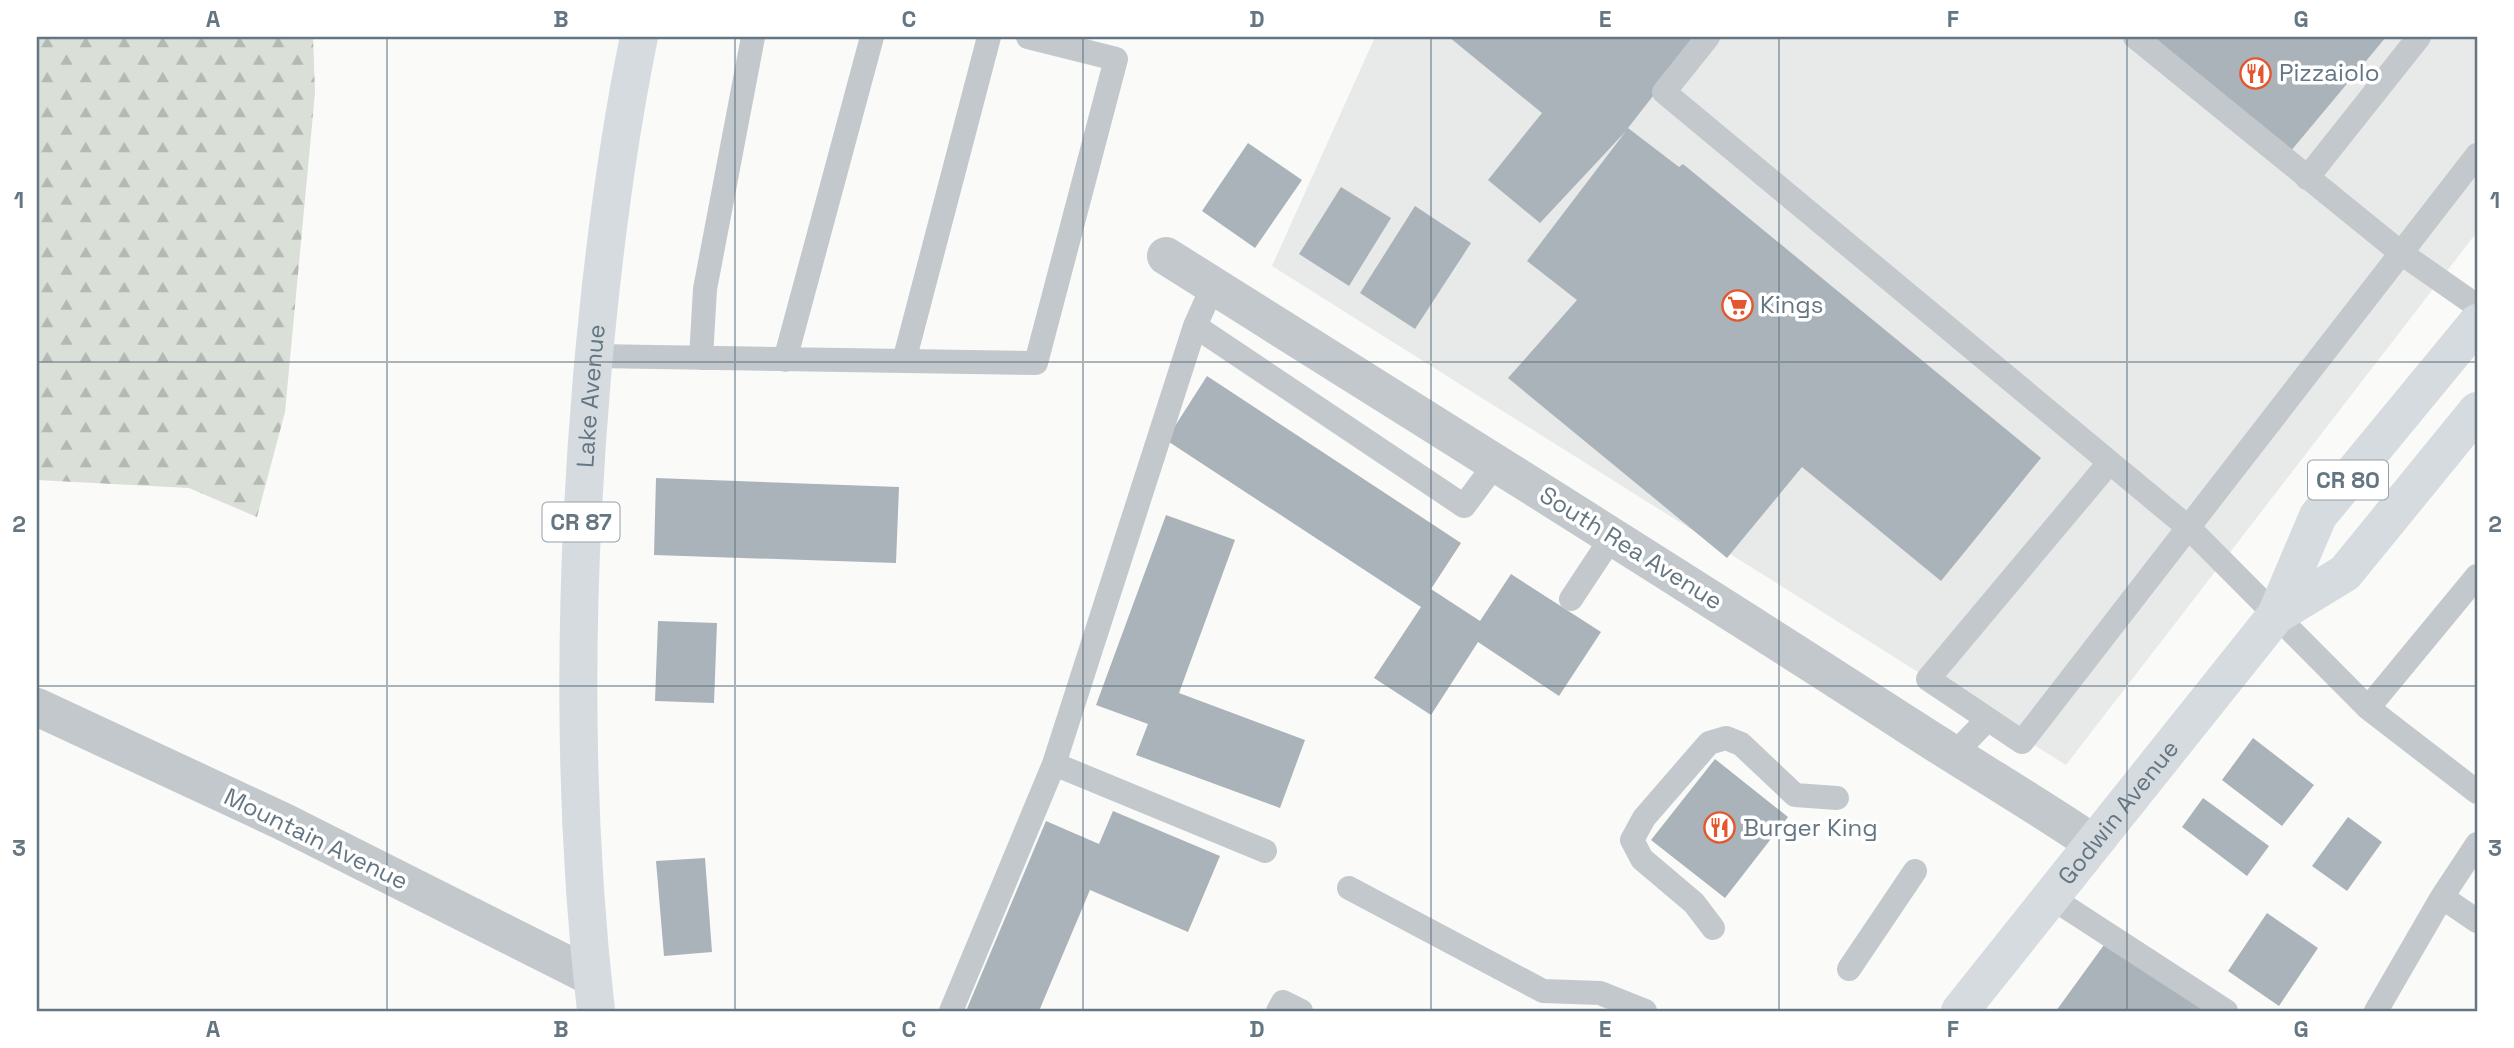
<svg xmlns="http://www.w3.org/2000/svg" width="2514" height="1048" font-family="'Space Grotesk',sans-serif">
<defs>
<pattern id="forest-firs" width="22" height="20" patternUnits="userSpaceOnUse" patternTransform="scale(1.75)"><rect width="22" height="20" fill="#dadfd7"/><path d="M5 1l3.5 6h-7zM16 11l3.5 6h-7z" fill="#b4b9b4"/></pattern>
</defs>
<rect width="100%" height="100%" fill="#fafaf8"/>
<path fill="#e8e9e9" d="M1375 37H2477V232L2066 765 1272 266Z"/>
<path fill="url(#forest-firs)" d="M37 37H313L315 93 285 412 257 517 189 488 37 480Z"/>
<path fill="#aab3b9" d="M1449 37H1699L1628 128 1679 167 1683 164 2041 458 1941 581 1802 467 1727 558 1508 378 1577 300 1527 261 1626 131 1540 223 1488 180 1542 113Z
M2154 37H2386L2290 152Z
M1248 143 1302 180 1255 248 1202 211Z
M1341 187 1391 218 1349 286 1299 254Z
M1415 206 1471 243 1415 329 1360 293Z
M1207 376 1461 543 1431 589 1480 621 1511 574 1601 632 1559 696 1478 642 1431 715 1374 678 1421 607 1166 440Z
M656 478 899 487 896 563 654 555Z
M1166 515 1235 540 1179 693 1305 740 1280 808 1136 755 1148 724 1096 705Z
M658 621 717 623 714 703 655 701Z
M2253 738 2314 785 2282 826 2222 780Z
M1715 759 1788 817 1725 898 1651 840Z
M2203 798 2269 846 2247 876 2182 827Z
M1113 811 1220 856 1188 932 1090 890 1039 1011H966L1046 821 1099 844Z
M2348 817 2382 842 2347 891 2312 866Z
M705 858 712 952 664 956 656 861Z
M2267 913 2318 948 2279 1006 2228 971Z
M2109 938 2205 1009 2203 1011H2056Z"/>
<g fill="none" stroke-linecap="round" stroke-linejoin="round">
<path stroke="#c3c8cc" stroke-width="24" d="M1708 37 1664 92 2190 529 2368 708 2477 792
M2135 37 2401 253 2477 306
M2307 178 2419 37
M1195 326 1464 506 1496 463
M594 356 1036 363 1116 59 1028 37
M701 358 705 289 753 37
M785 360 872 37
M904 361 989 37
M2109 463 1928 679 2022 742 2477 155
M1571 599 1612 537
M2368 708 2477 576
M1953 755 1988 719
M1054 764 1265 851
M2477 844 2442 897 2477 921
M1349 888 1543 991 1600 993 1645 1011
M2052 898 2226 1011
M1713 928 1694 903 1642 859 1632 840 1644 818 1709 743 1726 738 1741 744 1795 795 1837 798
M1849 969 1915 871
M951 1011 1054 764 1195 326 1213 286
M1278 1011 1283 1002 1301 1011
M2376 1011 2442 897"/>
<path stroke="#c3c8cc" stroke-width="38" d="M1166 256C1415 413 1665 568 1912 728 1972 767 2034 803 2093 843
M37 707 282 821 592 977"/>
<g stroke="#d6dbdf" stroke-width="38">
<path d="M2276 615 2345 573 2477 411"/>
<path id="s1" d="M596 1011C572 801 574 588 592 377 602 263 616 149 639 37"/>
<path id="s2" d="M1960 1011 2276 615 2318 516 2477 323"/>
</g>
</g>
<path fill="none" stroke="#657683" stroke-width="2" stroke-opacity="0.55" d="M387 37V1011M735 37V1011M1083 37V1011M1431 37V1011M1779 37V1011M2127 37V1011M37 362H2477M37 686H2477"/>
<defs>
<symbol id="restaurant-ring" viewBox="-11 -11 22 22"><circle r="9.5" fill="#fff" stroke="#e4572e" stroke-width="1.5"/><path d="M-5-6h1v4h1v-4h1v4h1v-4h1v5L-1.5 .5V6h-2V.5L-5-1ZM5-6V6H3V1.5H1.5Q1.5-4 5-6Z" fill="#e4572e"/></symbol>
<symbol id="supermarket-ring" viewBox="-11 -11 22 22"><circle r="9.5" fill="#fff" stroke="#e4572e" stroke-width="1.5"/><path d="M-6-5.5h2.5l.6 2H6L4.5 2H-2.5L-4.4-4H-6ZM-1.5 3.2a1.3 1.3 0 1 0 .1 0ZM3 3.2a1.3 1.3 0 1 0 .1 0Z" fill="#e4572e"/></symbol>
</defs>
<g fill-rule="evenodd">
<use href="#restaurant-ring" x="2238" y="56" width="35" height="35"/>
<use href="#supermarket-ring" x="1720" y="288" width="35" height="35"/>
<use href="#restaurant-ring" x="1702" y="810" width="35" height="35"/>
</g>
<g text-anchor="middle" stroke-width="7" stroke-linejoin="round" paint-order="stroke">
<g fill="#fff" stroke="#939fa8" stroke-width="2">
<rect x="2308" y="460.5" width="80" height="39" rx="5"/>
<rect x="542.5" y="502.5" width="77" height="39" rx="5"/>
</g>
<g font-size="23" font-weight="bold" fill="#657683">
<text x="2348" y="488">CR 80</text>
<text x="581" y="530">CR 87</text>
</g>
<g font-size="24" fill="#657683" stroke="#fff" text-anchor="start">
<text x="2279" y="81">Pizzaiolo</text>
<text x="1760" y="313">Kings</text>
<text x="1743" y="836">Burger King</text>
</g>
<g font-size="24" fill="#657683" stroke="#fff">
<text dy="8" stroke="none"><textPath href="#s1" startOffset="616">Lake Avenue</textPath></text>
<text transform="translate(1631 548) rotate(32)" y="8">South Rea Avenue</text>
<text dy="8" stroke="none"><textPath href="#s2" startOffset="254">Godwin Avenue</textPath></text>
<text transform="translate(316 839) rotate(26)" y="8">Mountain Avenue</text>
</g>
</g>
<rect width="2514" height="1048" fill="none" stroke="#ffffff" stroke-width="77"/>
<rect x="38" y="38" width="2438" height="972" fill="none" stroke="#657683" stroke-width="2.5"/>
<g font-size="23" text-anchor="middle" font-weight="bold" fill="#657683">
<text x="213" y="27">A</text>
<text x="561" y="27">B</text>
<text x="909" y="27">C</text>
<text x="1257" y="27">D</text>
<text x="1605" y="27">E</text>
<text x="1953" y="27">F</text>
<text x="2301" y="27">G</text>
<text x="19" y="208">1</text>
<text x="2495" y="208">1</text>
<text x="19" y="532">2</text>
<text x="2495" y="532">2</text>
<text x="19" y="856">3</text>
<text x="2495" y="856">3</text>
<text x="213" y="1037">A</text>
<text x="561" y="1037">B</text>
<text x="909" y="1037">C</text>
<text x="1257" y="1037">D</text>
<text x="1605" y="1037">E</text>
<text x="1953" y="1037">F</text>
<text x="2301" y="1037">G</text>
</g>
</svg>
